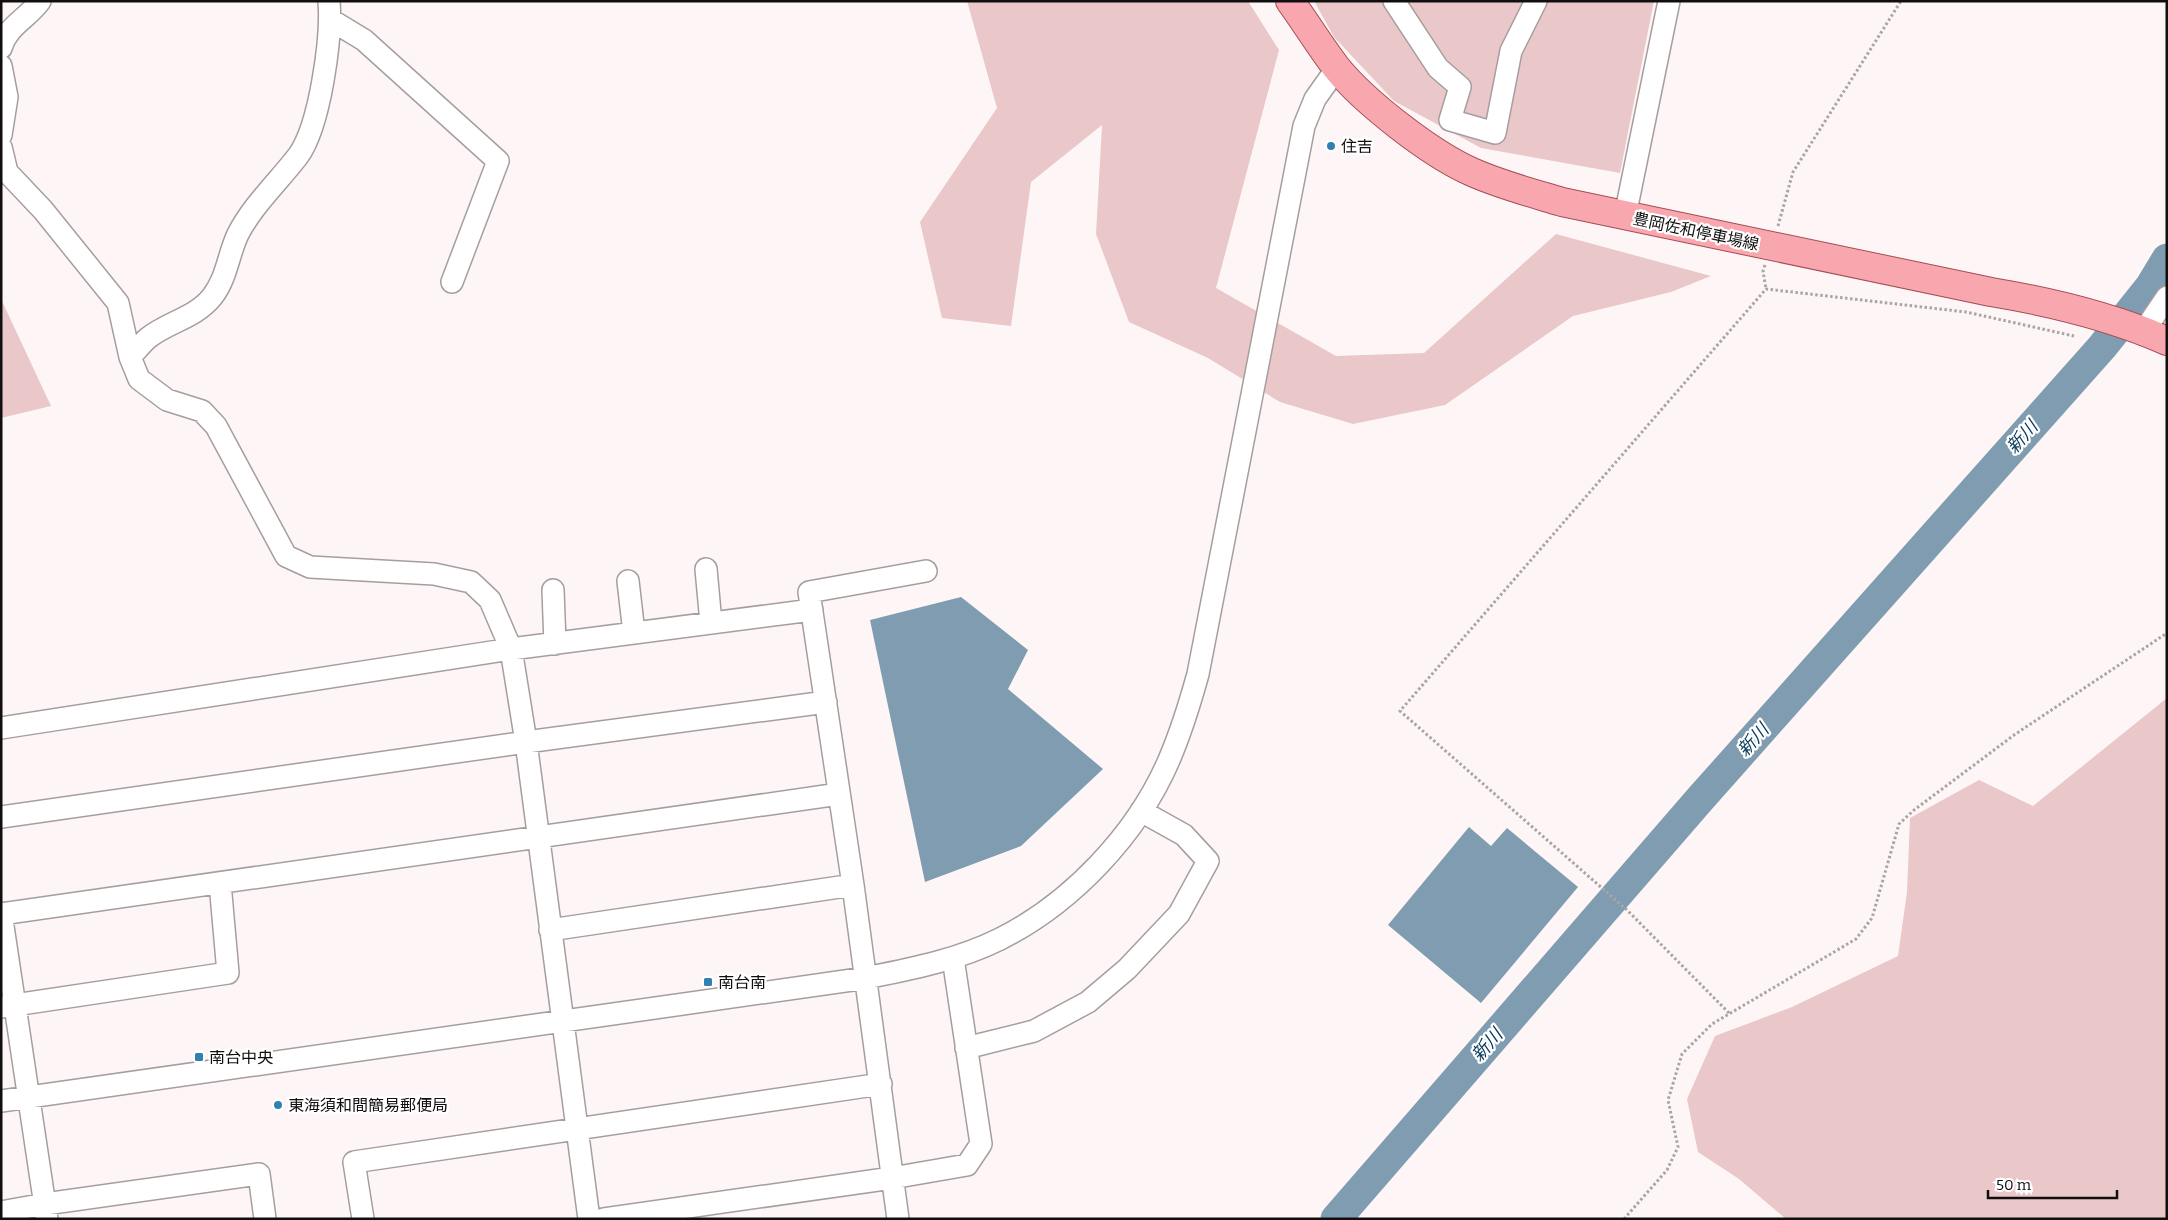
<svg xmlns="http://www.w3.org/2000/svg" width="2168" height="1220" font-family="Bitter,'Noto Sans JP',serif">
<rect width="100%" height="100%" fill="#fef6f6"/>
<path fill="#eac7c8" d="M967 1H1248L1279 50 1216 288 1336 356 1424 353 1556 234 1711 276 1671 292 1573 316 1445 405 1353 424 1280 402 1208 358 1129 322 1096 234 1102 125 1031 182 1011 326 942 318 920 222 997 108Z
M1314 1H1654L1620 173 1481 148 1394 101 1334 37Z
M1 299 51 406 1 418Z
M2167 698V1219H1786L1739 1179 1698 1152 1687 1099 1715 1036 1792 1007 1898 956 1907 892 1910 818 1979 780 2033 806Z"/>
<path fill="#809cb1" d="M961 597 1028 650 1008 689 1103 769 1021 846 925 882 870 620Z
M1469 827 1491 846 1507 828 1578 887 1481 1003 1388 925Z"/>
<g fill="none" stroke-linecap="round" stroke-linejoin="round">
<path stroke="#809cb1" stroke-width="31" d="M1336 1219 1700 799 2102 347 2150 287 2167 259"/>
<defs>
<path id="minor" d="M1394 1 1438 68 1460 87 1450 120 1495 133 1511 51 1536 1
M331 20 364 40 498 161 452 282
M1 48C7 26 27 19 40 1
M1 66 7 97 1 135
M1 147 7 172 43 210 118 303 130 357 139 379 167 400 202 411 216 426 286 556 310 567 434 574 471 582 490 600 511 649 526 742 826 702
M1625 216 1669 1
M2144 331 2167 297
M130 357C136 351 142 343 148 338 168 322 195 318 212 297 227 278 228 255 238 234 253 205 278 182 298 156 320 126 332 38 329 1
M706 569 711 623
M628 581 634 633
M553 590 555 644
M1 728 511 649 812 610
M1 817 526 742 589 1219
M1 913 47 1219
M1 914 839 794
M550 930 853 885
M1 1007 228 973 220 883
M966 1048 1034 1031 1088 1002 1127 969 1179 914 1208 861 1184 835 1141 811
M1 1101 866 978C911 969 958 960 1000 939 1072 903 1137 834 1169 760 1181 732 1190 703 1198 674L1304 126 1315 99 1337 68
M1 1212 45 1204 259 1174 265 1219
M363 1219 354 1162 881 1084
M604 1219 892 1178 967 1165 981 1144 953 958
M898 1219 853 885 809 592 926 571"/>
<path id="major" d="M1290 1C1306 23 1320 46 1336 67 1364 102 1431 154 1472 172 1501 185 1532 193 1562 202L1991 292C2051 302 2111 316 2167 341"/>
</defs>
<use href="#minor" stroke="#a69e9e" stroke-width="24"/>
<use href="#major" stroke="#a54c54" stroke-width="30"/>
<path stroke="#aaa4a4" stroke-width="3" stroke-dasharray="2.5 2.5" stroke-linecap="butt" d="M1778 226 1793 172 1901 1
M1765 265 1763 271 1766 289
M1729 1013 1627 910 1400 711 1766 289 1966 312 2074 336
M1624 1219 1667 1170 1678 1147 1668 1100 1682 1054 1712 1024 1856 939 1872 918 1899 824 1914 810 2014 735 2167 633"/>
<use href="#minor" stroke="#fff" stroke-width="21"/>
<use href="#major" stroke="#f9a7af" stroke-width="28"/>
</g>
<g fill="#327fb1" stroke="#fff" stroke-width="2">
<circle cx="1331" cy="146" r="5"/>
<rect x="703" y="977" width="10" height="10" rx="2.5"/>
<rect x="194" y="1052" width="10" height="10" rx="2.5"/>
<circle cx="278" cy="1105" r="5"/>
</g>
<g text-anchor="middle" stroke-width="4.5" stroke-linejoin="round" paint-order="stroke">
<g font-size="16" fill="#100e0e" stroke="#fff" text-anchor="start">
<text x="1341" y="152">住吉</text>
<text x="718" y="988">南台南</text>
<text x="209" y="1063">南台中央</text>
<text x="288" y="1111">東海須和間簡易郵便局</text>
</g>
<g font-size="16" fill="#100e0e" stroke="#fff">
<text transform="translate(1696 231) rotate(12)" y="6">豊岡佐和停車場線</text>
</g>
<g font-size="18" font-style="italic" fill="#053a59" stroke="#fff">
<text transform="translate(2022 437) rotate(-48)" y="6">新川</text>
<text transform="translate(1753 740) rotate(-48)" y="6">新川</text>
<text transform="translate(1487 1045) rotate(-49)" y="6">新川</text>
</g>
</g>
<rect width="2168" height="1220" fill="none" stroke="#100e0e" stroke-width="5"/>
<path d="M1988 1190v8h129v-8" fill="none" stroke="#100e0e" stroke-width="2.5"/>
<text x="1996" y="1190" font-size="15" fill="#100e0e" stroke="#ffffff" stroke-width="4" paint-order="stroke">50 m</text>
</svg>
